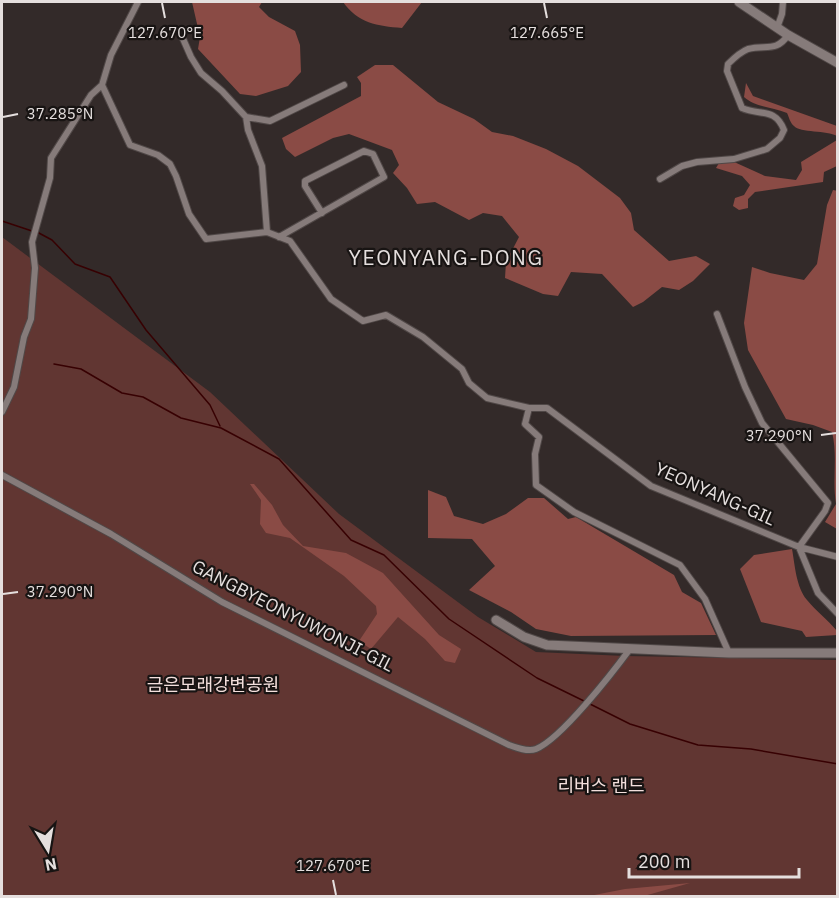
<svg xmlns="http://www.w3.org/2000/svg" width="839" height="898" font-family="'IBM Plex Sans','Noto Sans KR',sans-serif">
<rect width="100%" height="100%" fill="#332a29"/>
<path fill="#613632" d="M2 237 210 392 339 514 478 617 536 652 625 656 837 660V896H2Z"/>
<path fill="#8a4b45" d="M192 2H262L259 7 269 17 295 31 300 45 301 72 288 86 256 96 240 94 198 49 200 37Z
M343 2H422L402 28C377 26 358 23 343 2Z
M375 65H393L438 102 474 119 492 132 513 136 546 149 578 166 620 198 631 213 634 230 669 261 696 256 710 264 693 281 679 290 662 287 643 302 633 307 602 274 571 272 558 296 543 294 505 278 506 262 519 237 502 216 483 213 469 220 435 202 417 204 407 188 393 173 399 165 392 150 349 134 333 138 295 157 286 149 282 138 361 96V83L357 77Z
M746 83 753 96 837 126V136C827 130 800 133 794 126 790 123 789 117 787 113 771 107 755 107 744 97Z
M837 140V166L824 172 823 182 755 192 748 199V208L739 210 733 206 735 198 744 195 750 185 742 176 716 168 719 163 732 161 765 176 796 180 802 170 801 162Z
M833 190 838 191 837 529 825 522 836 504C832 479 838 456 832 432L813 425 786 419 748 350 744 323 752 267 770 273 804 280 817 264 827 205Z
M250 484H254L272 505 283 525 303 546 346 553 383 573 439 635 461 649 455 663 445 661 425 639 398 617 371 649 359 641 377 614 376 606 344 576 290 538 266 533 260 524 261 500Z
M428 490 446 497 454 516 483 524 506 514 528 498H544L568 519 576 517 674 575 682 592 701 603 716 635 571 636 536 629 511 612 469 590 495 566 472 539 428 538Z
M792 549C795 565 796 587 807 600 816 611 828 620 837 631V635L806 637 802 631 761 622 740 569 754 555Z
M690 883 644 896H589L625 889Z"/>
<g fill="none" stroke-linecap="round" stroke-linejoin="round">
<path stroke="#370002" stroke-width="1.5" d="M2 221 32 231
M37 232 52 240 75 264 110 277 146 330 210 405 220 426
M54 364 81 369 122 393 143 397 181 418 221 428 279 459 351 540 384 555 449 619 537 678 584 701
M588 703 630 724 698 745 751 749 838 764"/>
<defs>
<path id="street" d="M138 2 111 55 102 85 130 145 158 155 170 164 176 176 189 214 206 239 267 232 290 241 331 299 363 321 386 315 423 337 462 369 469 383 487 398 529 408H547L651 486 799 547 838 557
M777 28 782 14 783 2
M180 32 191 57 201 73 222 91 246 117 248 130 262 166 267 232
M246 117 270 121 344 85
M660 179 682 166 697 162 734 159 767 149 780 138 784 130C775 107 760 116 742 108L727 71 728 64C734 58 740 52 748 49 765 44 776 53 788 35
M279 237 384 177 373 154 364 151 305 181V186L322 213
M717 314 745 387 762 423 828 503 825 511 799 547 818 593 838 614
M529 408 525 424 539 437 535 454 536 485 574 512 680 565 705 599 729 653
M2 412 14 387 24 337 31 319 35 268 32 242 50 178 51 158 91 95 102 85
M2 475 111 534 222 602 509 745C517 748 528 752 536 749 561 739 613 672 630 649"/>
<path id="secondary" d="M739 2 788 35 838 63
M496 620 524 637 547 645 729 653H838"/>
</defs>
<use href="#street" stroke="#504847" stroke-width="8"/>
<use href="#secondary" stroke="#504847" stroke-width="11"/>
<use href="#street" stroke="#867b7a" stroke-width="6"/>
<use href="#secondary" stroke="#867b7a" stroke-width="9"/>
</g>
<path fill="none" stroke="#e5dfde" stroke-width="2" d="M162 3 165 18M544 3 547 18M3 117 18 114M821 435 836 433M3 594 18 592M333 880 336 895"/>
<g text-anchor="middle" stroke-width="4.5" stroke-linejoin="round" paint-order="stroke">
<g font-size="18" fill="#e5dfde" stroke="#181413">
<text transform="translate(715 494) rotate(24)" y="6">YEONYANG-GIL</text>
<text transform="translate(293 616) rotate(27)" y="6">GANGBYEONYUWONJI-GIL</text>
</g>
<g font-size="18" fill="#f3dfdc" stroke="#181413">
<text x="213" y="691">금은모래강변공원</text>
<text x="601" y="792">리버스 랜드</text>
</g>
<g font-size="21" letter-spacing="1.5" fill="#e5dfde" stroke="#181413">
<text x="446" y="265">YEONYANG-DONG</text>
</g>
</g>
<g font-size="15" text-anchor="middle" fill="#e5dfde" stroke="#181413" stroke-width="4.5" stroke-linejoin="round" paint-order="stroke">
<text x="165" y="38">127.670°E</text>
<text x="547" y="38">127.665°E</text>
<text x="60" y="119">37.285°N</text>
<text x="779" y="441">37.290°N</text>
<text x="60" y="597">37.290°N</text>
<text x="333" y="871">127.670°E</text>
</g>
<rect width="839" height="898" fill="none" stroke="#e5dfde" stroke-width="6"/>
<g transform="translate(48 850) rotate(169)" stroke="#181413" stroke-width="4.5" paint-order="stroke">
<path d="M0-4.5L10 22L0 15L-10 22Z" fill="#e5dfde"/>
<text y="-9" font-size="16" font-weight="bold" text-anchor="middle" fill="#e5dfde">N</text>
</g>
<path d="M629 868v9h170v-9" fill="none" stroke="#e5dfde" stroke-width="3"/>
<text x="638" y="868" font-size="18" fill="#e5dfde" stroke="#181413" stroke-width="4.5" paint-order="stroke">200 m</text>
</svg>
